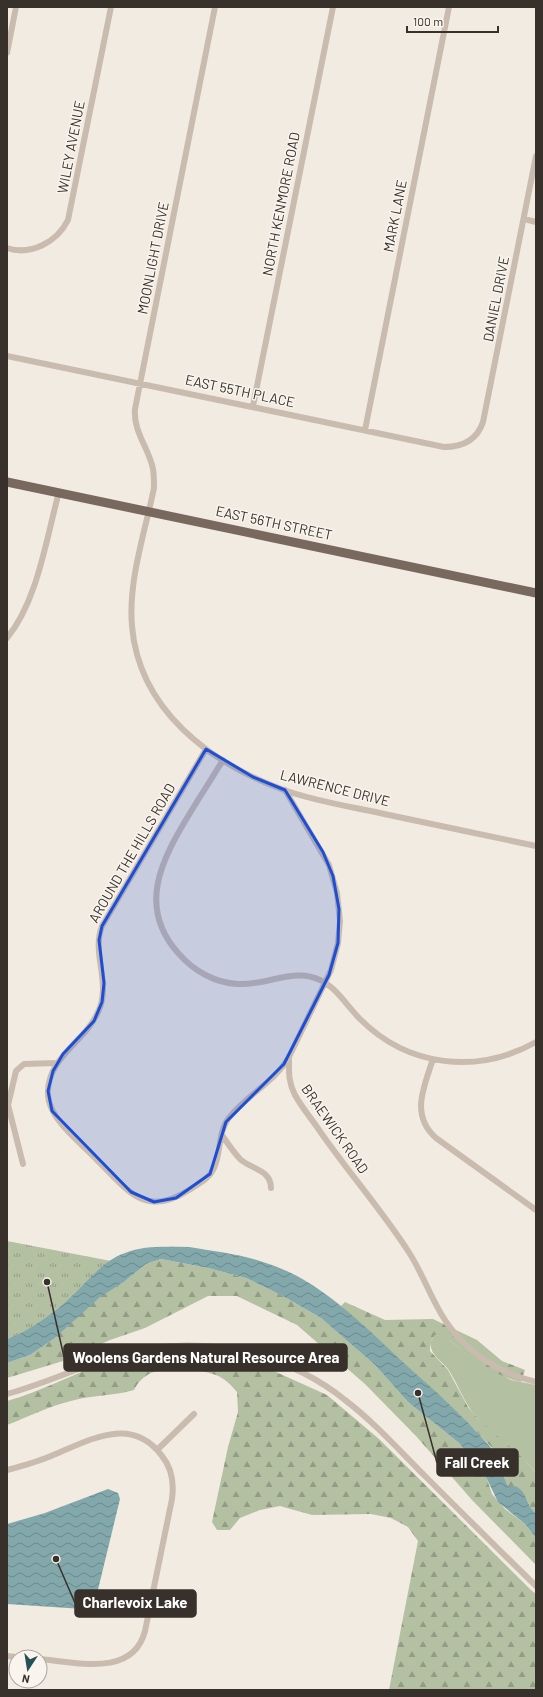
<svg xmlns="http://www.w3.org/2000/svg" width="543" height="1697" font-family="Barlow,sans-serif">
<defs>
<pattern id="forest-firs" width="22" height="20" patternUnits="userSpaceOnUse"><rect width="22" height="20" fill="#b4c0a2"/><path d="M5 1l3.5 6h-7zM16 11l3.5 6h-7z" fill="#939c84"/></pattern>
<pattern id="park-tufts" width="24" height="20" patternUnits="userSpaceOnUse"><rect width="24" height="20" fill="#b4c0a2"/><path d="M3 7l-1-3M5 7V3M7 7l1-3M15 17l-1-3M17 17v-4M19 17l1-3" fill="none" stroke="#939c84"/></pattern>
<pattern id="water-waves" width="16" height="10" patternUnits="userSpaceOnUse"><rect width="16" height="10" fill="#82a8ac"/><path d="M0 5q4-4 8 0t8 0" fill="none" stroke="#6b898c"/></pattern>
</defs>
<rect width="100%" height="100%" fill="#f2ebe1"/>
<path fill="#b4c0a2" d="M435 1335 444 1336 472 1358 511 1380 536 1385V1473C519 1451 496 1439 478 1419 464 1404 459 1385 448 1369 440 1359 431 1356 430 1342Z"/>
<path fill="url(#forest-firs)" d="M161 1259 208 1268 246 1278 281 1295 321 1318 375 1365 408 1402 459 1443 487 1479 492 1494 505 1509 525 1524 536 1538V1565L472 1500 416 1436 365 1384 297 1325 237 1296H208L145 1328 110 1340 63 1361 7 1378V1363L30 1355 55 1338 100 1296 124 1282 146 1264Z
M345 1302 385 1320 433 1319 477 1340 502 1361 525 1370 521 1382C504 1378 485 1368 471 1358 459 1349 450 1337 435 1335L430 1342V1351L448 1370 468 1407 478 1419 523 1458 536 1473V1513L532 1510 527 1500 508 1486 502 1473 509 1470 495 1451 472 1427 341 1306Z
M196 1352 232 1356 276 1372 327 1395 379 1439 531 1590 536 1594V1690H389L418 1541 408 1527 391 1518 371 1514 312 1515 280 1506 260 1510 240 1518 230 1530H217L212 1522 228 1447 238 1412 237 1392C231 1385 224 1378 216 1375 202 1369 165 1367 151 1373 143 1377 138 1382 134 1390 113 1396 92 1395 71 1401 49 1406 28 1417 7 1425V1401C40 1392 69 1375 102 1365 132 1356 165 1355 196 1352Z"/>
<path fill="url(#park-tufts)" d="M7 1241 111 1261C96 1270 85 1285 72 1297 54 1313 30 1332 7 1339Z"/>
<path fill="url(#water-waves)" d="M189 1247C213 1251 239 1254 263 1262 320 1279 363 1325 405 1364 442 1397 479 1430 509 1470L502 1473 508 1486C510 1487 512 1486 514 1486 526 1488 527 1508 536 1513V1538L525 1524 498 1502 487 1479 459 1443 408 1402 375 1365 321 1318 281 1295 246 1278 208 1268 161 1259 146 1264 124 1282 100 1297 55 1338 30 1355 7 1363V1339C28 1332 57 1311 73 1295 89 1280 104 1260 125 1253 144 1245 168 1247 189 1247Z
M108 1489 118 1493 120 1499 95 1602 93 1606 83 1609 7 1604V1524L45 1513Z"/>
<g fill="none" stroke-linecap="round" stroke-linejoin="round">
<path stroke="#c9bcae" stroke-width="6" d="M215 7 135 409C133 432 149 448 153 469 154 475 154 482 154 488 145 532 128 581 132 626 139 710 210 763 284 790 317 802 354 807 389 815 438 825 487 836 536 846
M7 53 16 7
M524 219 536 222
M7 248C31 256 57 242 68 220L111 7
M7 356 444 447C463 447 477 440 483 422L536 156
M253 406 333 7
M365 430 449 7
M7 638C38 600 46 539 59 492
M206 749 102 926C91 954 112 983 98 1012 85 1042 46 1058 48 1095 49 1119 80 1142 96 1159 127 1189 144 1219 189 1190 198 1184 209 1179 214 1168 221 1153 218 1133 228 1119 246 1095 274 1083 289 1057
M223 760C212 778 201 795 190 813 162 859 136 907 179 954 194 971 215 983 238 984 266 986 294 967 320 980 336 987 347 1006 360 1019 408 1067 477 1075 536 1042
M285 790 329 865 337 893 340 921 338 943 331 970 289 1057C289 1071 288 1082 295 1095 301 1106 310 1117 317 1127 347 1171 382 1210 410 1254 428 1283 436 1315 461 1340 481 1361 507 1375 536 1382
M433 1059C424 1087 410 1115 436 1138L536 1210
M222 1135C228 1144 234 1153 241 1160 252 1169 271 1170 271 1188
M23 1164 8 1105 16 1071 24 1064 57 1063
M7 1394C58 1380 99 1356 153 1348 219 1338 293 1358 345 1400 374 1422 399 1450 425 1476 462 1513 499 1550 536 1586
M157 1450 194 1414
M7 1470C22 1466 37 1462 51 1456 88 1441 131 1414 162 1456 172 1468 174 1484 172 1499L145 1631C133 1678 75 1662 40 1659
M7 1656 16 1657"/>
<path stroke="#79685e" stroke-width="9" d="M7 482 536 593"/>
</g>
<path fill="#1d4ed8" fill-opacity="0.2" stroke="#1d4ed8" stroke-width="3" stroke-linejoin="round" d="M206 749 253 777 285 790 323 852 333 876 339 909 338 943 329 975 284 1064 226 1122 210 1174 176 1198 154 1202 131 1192 52 1111 48 1091 53 1071 63 1054 94 1021 102 1002 104 983 99 940 102 926Z"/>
<g text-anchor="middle" stroke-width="3" stroke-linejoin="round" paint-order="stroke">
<g font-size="14" fill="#38302b" stroke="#f9f4ed">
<text transform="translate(71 147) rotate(-79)" y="5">WILEY AVENUE</text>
<text transform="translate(281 204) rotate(-79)" y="5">NORTH KENMORE ROAD</text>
<text transform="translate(395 216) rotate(-79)" y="5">MARK LANE</text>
<text transform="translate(153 258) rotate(-79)" y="5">MOONLIGHT DRIVE</text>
<text transform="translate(496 299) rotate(-79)" y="5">DANIEL DRIVE</text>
<text transform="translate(240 391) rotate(12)" y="5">EAST 55TH PLACE</text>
<text transform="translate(274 523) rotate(12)" y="5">EAST 56TH STREET</text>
<text transform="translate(335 788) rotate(14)" y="5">LAWRENCE DRIVE</text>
<text transform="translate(132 853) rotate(-60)" y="5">AROUND THE HILLS ROAD</text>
<text transform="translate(335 1129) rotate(55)" y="5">BRAEWICK ROAD</text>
</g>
</g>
<path fill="none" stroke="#38302b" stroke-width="1.5" d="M47 1282L64 1357M418 1393L437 1463M56 1559L75 1603"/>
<g fill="#38302b" stroke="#f9f4ed" stroke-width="1.5">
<circle cx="47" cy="1282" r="4"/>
<circle cx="418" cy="1393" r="4"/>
<circle cx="56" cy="1559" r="4"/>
</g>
<g fill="#38302b" stroke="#38302b" stroke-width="1.5">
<rect x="64" y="1344" width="283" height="27" rx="4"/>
<rect x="437" y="1449" width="81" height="27" rx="4"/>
<rect x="75" y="1590" width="121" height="27" rx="4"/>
</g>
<g font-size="15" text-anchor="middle" font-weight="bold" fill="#fff">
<text x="206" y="1363">Woolens Gardens Natural Resource Area</text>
<text x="477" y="1468">Fall Creek</text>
<text x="135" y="1608">Charlevoix Lake</text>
</g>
<rect width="543" height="1697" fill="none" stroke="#38302b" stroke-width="16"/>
<g transform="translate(28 1669) rotate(192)"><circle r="19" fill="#f9f4ed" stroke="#aca69f"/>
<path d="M0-3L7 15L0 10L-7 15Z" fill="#245157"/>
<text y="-6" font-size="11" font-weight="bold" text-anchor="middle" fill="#38302b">N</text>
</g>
<path d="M407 26v6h91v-6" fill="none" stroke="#38302b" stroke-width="2"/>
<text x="413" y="26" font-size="12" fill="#38302b" stroke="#f9f4ed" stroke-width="3" paint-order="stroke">100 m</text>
</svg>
